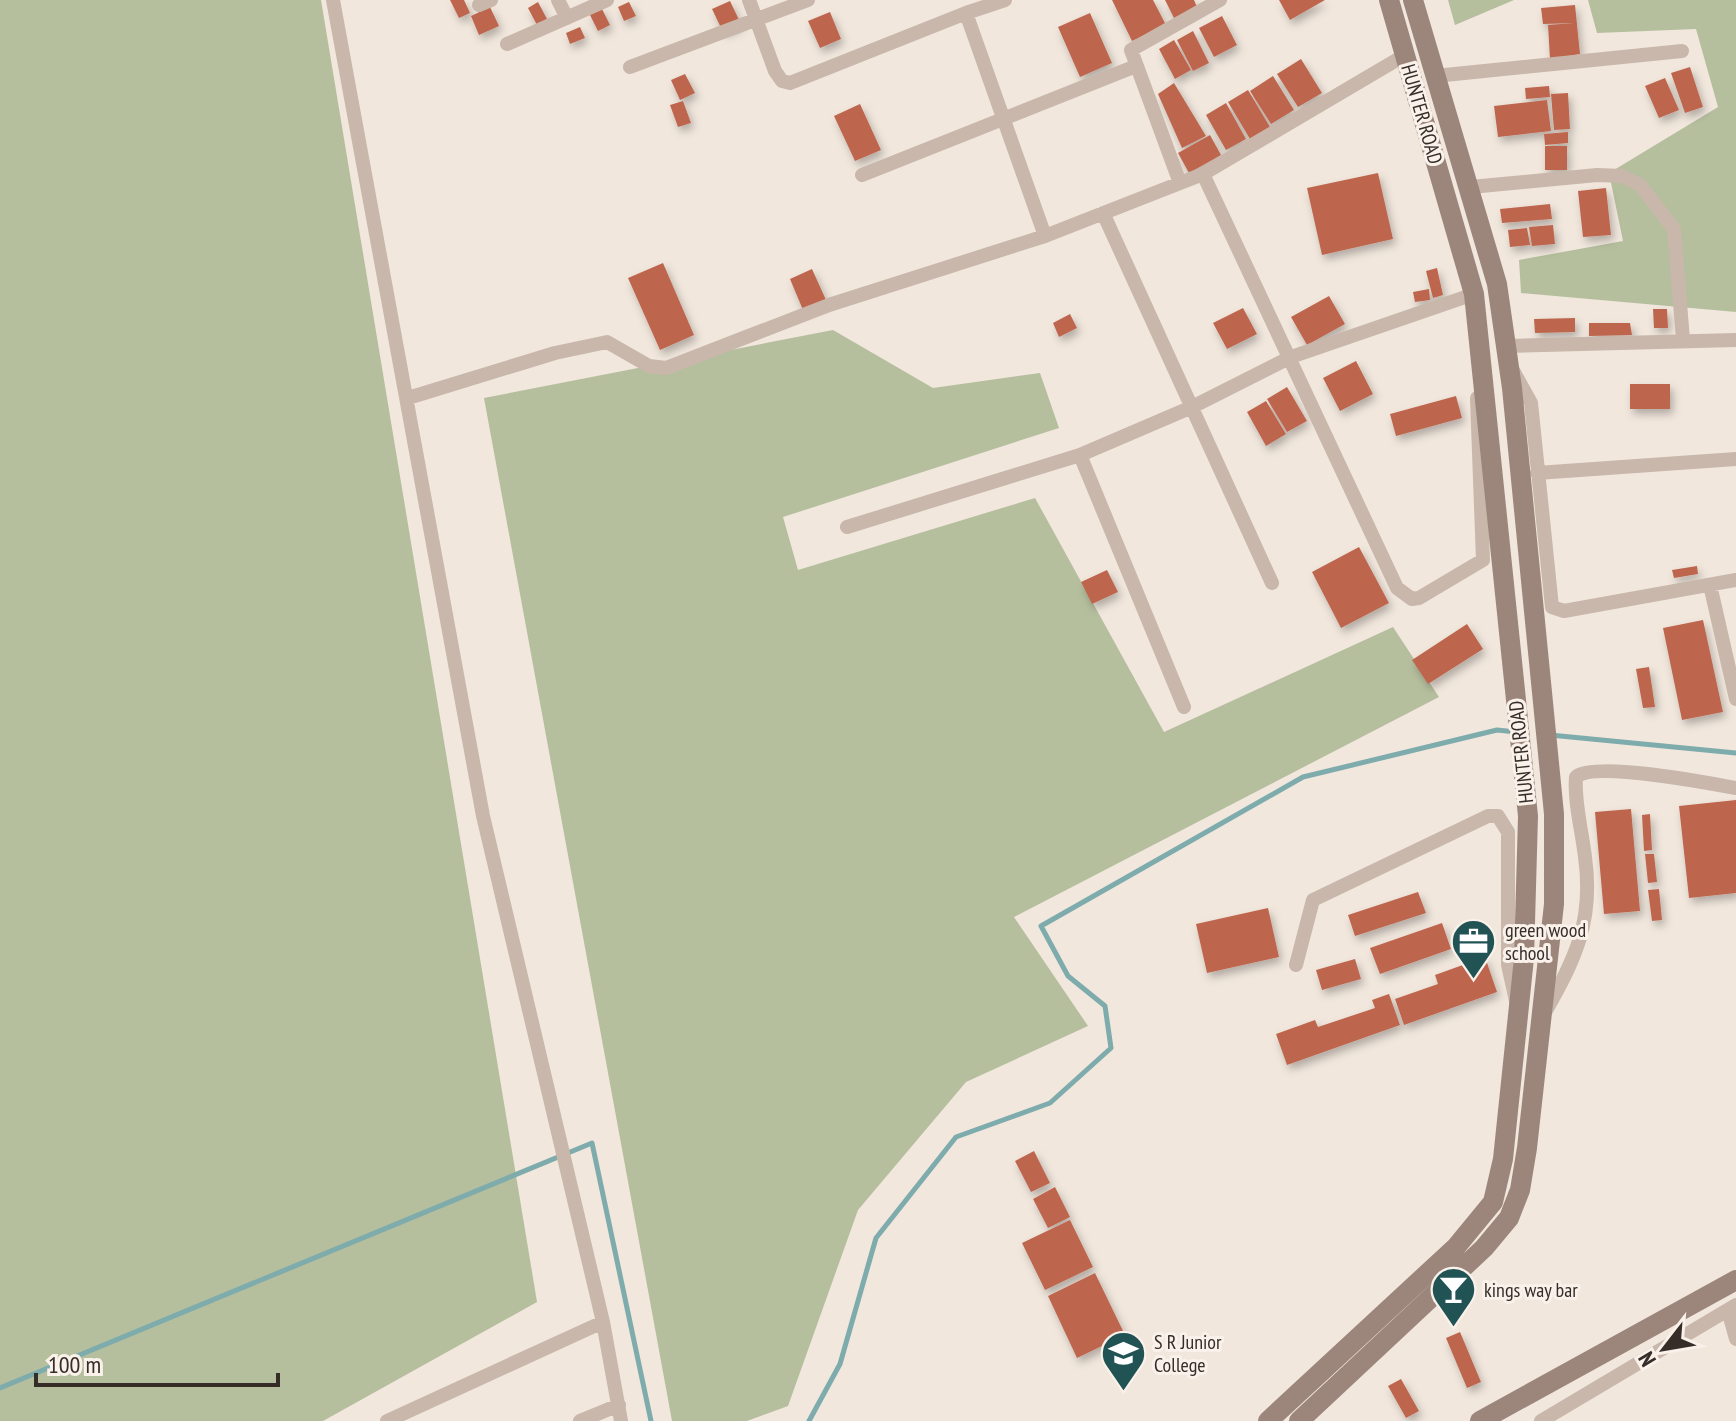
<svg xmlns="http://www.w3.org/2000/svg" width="1736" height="1421" font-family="'PT Sans Narrow',sans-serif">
<defs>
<filter id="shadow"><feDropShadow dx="3" dy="5" stdDeviation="4" flood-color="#0004"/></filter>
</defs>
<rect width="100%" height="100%" fill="#f1e7dd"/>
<path fill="#b5bf9e" d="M0 0H321L537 1302 323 1421H0Z
M1448 0H1514L1455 25Z
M1588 0H1736V312L1521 293 1519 260 1623 241 1609 173 1718 107 1696 29 1597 33Z
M833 330 933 388 1040 373 1059 428 783 517 798 570 1035 498 1164 732 1393 627 1439 697 1014 917 1088 1026 966 1082 858 1210 788 1406 747 1421H672L484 398Z"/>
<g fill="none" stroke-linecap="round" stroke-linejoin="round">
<path stroke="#7eabac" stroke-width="5" d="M1550 735 1736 753
M0 1388 592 1143 651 1421
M809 1421 840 1364 876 1238 956 1137 1050 1103 1111 1048 1105 1006 1068 976 1041 926 1303 777 1497 730 1516 732"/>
</g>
<path fill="#be664e" filter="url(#shadow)" d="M450 0H464L470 13 459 18Z
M1112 0H1153L1166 25 1132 41Z
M1165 0H1194L1197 7 1174 18Z
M1279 0H1325L1290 20Z
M730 1 741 24 723 32 712 9Z
M538 2 547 19 537 25 528 8Z
M629 2 636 16 624 21 618 7Z
M1575 5 1580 54 1550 59 1548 25 1574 23 1543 24 1541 8Z
M490 7 499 26 479 35 471 16Z
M601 7 610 25 598 31 589 13Z
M830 12 841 39 820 48 808 21Z
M1090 13 1112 63 1080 77 1058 27Z
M1222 16 1237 45 1214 57 1199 28Z
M580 27 585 38 570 44 566 33Z
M1193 31 1209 63 1193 71 1177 40Z
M1174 40 1191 70 1175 79 1159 49Z
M1301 59 1322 93 1298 107 1277 74Z
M1690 67 1703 107 1685 113 1671 73Z
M685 74 695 93 680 100 671 80Z
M1273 76 1294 110 1271 124 1250 91Z
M1665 78 1679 110 1659 118 1645 86Z
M1174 83 1206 136 1182 148 1158 94Z
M1549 86 1550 97 1526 99 1525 88Z
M1248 90 1270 127 1250 139 1228 102Z
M1568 93 1570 129 1554 130 1551 94Z
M1547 100 1551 131 1498 137 1494 106Z
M683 101 691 123 678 127 670 105Z
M1226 103 1246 139 1226 150 1206 115Z
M860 104 881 150 855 161 834 116Z
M1568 132V143L1545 145 1544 134Z
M1210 135 1221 155 1189 173 1178 153Z
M1545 146H1567V170H1545Z
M1378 173 1393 239 1322 255 1307 188Z
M1606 188 1611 235 1583 237 1578 191Z
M1550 204 1552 219 1502 223 1500 209Z
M1553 225 1555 244 1532 246 1529 227Z
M1527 228 1530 245 1510 247 1508 230Z
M663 263 694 335 660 350 628 278Z
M1437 268 1443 295 1433 298 1426 271Z
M812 269 826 300 803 310 790 279Z
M1429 289 1430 300 1415 302 1413 292Z
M1329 296 1345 324 1307 345 1291 317Z
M1243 308 1257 334 1227 349 1213 323Z
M1653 309H1667L1668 328H1654Z
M1070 314 1077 328 1059 337 1053 323Z
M1575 318V332L1535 333 1534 319Z
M1589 323H1630L1632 335 1589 336Z
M1356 361 1373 394 1340 411 1323 378Z
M1630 384H1670V409H1630Z
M1287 387 1307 421 1287 432 1267 399Z
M1456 396 1462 418 1396 436 1390 414Z
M1266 401 1286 434 1266 446 1247 412Z
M1359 547 1389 603 1341 628 1312 572Z
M1697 566 1698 574 1674 578 1672 570Z
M1107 570 1118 592 1092 604 1081 582Z
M1703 620 1723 712 1682 720 1663 628Z
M1467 624 1483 649 1428 684 1412 660Z
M1649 667 1655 707 1643 708 1636 669Z
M1736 800V893L1689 898 1679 806Z
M1631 809 1640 911 1604 914 1595 812Z
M1650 814 1652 850 1644 851 1642 815Z
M1645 854H1654L1657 882 1648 883Z
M1659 889 1662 920 1652 921 1648 890Z
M1418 892 1426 913 1355 936 1348 915Z
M1268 908 1279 957 1207 973 1196 924Z
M1442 923 1451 949 1380 974 1370 948Z
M1485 957 1497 992 1404 1025 1395 999 1438 984 1435 975Z
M1355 959 1361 979 1322 990 1316 970Z
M1389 994 1400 1025 1287 1065 1276 1034 1315 1020 1318 1027 1375 1008 1372 1000Z
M1034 1151 1050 1183 1031 1192 1015 1161Z
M1055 1187 1070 1217 1048 1228 1033 1199Z
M1070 1220 1093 1267 1045 1290 1022 1243Z
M1095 1273 1125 1335 1077 1358 1048 1296Z
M1460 1332 1481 1382 1467 1388 1446 1338Z
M1401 1379 1419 1411 1406 1418 1388 1386Z"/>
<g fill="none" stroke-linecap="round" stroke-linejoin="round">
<path stroke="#c8b7aa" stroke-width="14" d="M333 0 483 816 603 1322 621 1421
M558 0 567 18
M749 0 775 71 782 81 790 83 966 13 1045 236
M479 5 491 0
M966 13 1005 0
M507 44 607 0
M630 67 808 0
M1435 76 1682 51
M1203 174 1397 588 1412 599 1419 598 1483 560 1477 398
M862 175 1136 66
M1180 183 1131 50 1220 0
M1471 187 1597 175 1622 176 1640 185 1674 229 1683 340
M1103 213 1272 583
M1506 346 1736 340
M1511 367 1531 403 1552 607 1564 611 1736 580
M408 398 555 353 607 342 649 366 666 368 829 305 1045 236 1203 174 1405 55
M1080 455 1184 707
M1537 473 1736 459
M847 527 1080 455 1192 407 1291 357 1474 294
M1710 585 1736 699
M1296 965 1313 900 1488 816H1498L1508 832V965L1516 1001
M1544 1014C1575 960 1594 921 1585 857 1582 831 1574 802 1576 777 1595 761 1708 783 1736 788
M1728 1310 1736 1339
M387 1421 603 1322
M580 1421 619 1405
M1541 1421 1736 1305"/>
<path stroke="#9c867b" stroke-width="20" d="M1268 1421 1456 1247 1493 1202 1503 1159 1524 958 1528 816 1474 294 1389 0
M1299 1421 1484 1248 1509 1218 1520 1190 1527 1148 1554 904V814L1512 388 1497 284 1413 0
M1480 1421 1736 1280"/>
</g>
<defs>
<symbol id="office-pin" viewBox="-11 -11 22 30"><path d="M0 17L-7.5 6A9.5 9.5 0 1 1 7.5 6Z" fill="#215355" stroke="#f9f1ea"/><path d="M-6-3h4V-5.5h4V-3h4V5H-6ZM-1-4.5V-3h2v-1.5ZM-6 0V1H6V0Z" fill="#fff"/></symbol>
<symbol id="bar-pin" viewBox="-11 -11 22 30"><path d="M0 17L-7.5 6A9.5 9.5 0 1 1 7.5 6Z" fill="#215355" stroke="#f9f1ea"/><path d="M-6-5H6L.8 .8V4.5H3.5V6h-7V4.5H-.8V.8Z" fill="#fff"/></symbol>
<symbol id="university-pin" viewBox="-11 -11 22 30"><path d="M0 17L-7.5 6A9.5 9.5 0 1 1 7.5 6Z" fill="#215355" stroke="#f9f1ea"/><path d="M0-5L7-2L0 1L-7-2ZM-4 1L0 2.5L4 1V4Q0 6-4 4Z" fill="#fff"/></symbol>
</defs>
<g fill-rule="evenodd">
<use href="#office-pin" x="1448" y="916" width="51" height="69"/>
<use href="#bar-pin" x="1428" y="1264" width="51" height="69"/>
<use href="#university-pin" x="1098" y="1328" width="51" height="69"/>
</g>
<g text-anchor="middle" stroke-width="6" stroke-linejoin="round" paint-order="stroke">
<g font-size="20" fill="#362d29" stroke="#f9f1ea">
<text transform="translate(1422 114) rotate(74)" y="7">HUNTER ROAD</text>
<text transform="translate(1521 752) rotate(-96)" y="7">HUNTER ROAD</text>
</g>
<g font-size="20" fill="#362d29" stroke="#f9f1ea" text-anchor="start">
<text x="1505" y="937">green wood<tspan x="1505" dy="23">school</tspan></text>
<text x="1484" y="1297">kings way bar</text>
<text x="1154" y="1349">S R Junior<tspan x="1154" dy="23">College</tspan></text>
</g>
</g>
<g transform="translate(1664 1349) rotate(239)" stroke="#f9f1ea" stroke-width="6" paint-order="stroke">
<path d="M0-6L14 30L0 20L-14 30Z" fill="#362d29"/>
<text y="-12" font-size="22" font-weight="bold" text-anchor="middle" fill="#362d29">N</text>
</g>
<path d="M36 1373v12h242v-12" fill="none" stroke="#362d29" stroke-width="4"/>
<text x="48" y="1373" font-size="24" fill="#362d29" stroke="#f9f1ea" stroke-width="6" paint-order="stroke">100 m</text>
</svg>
